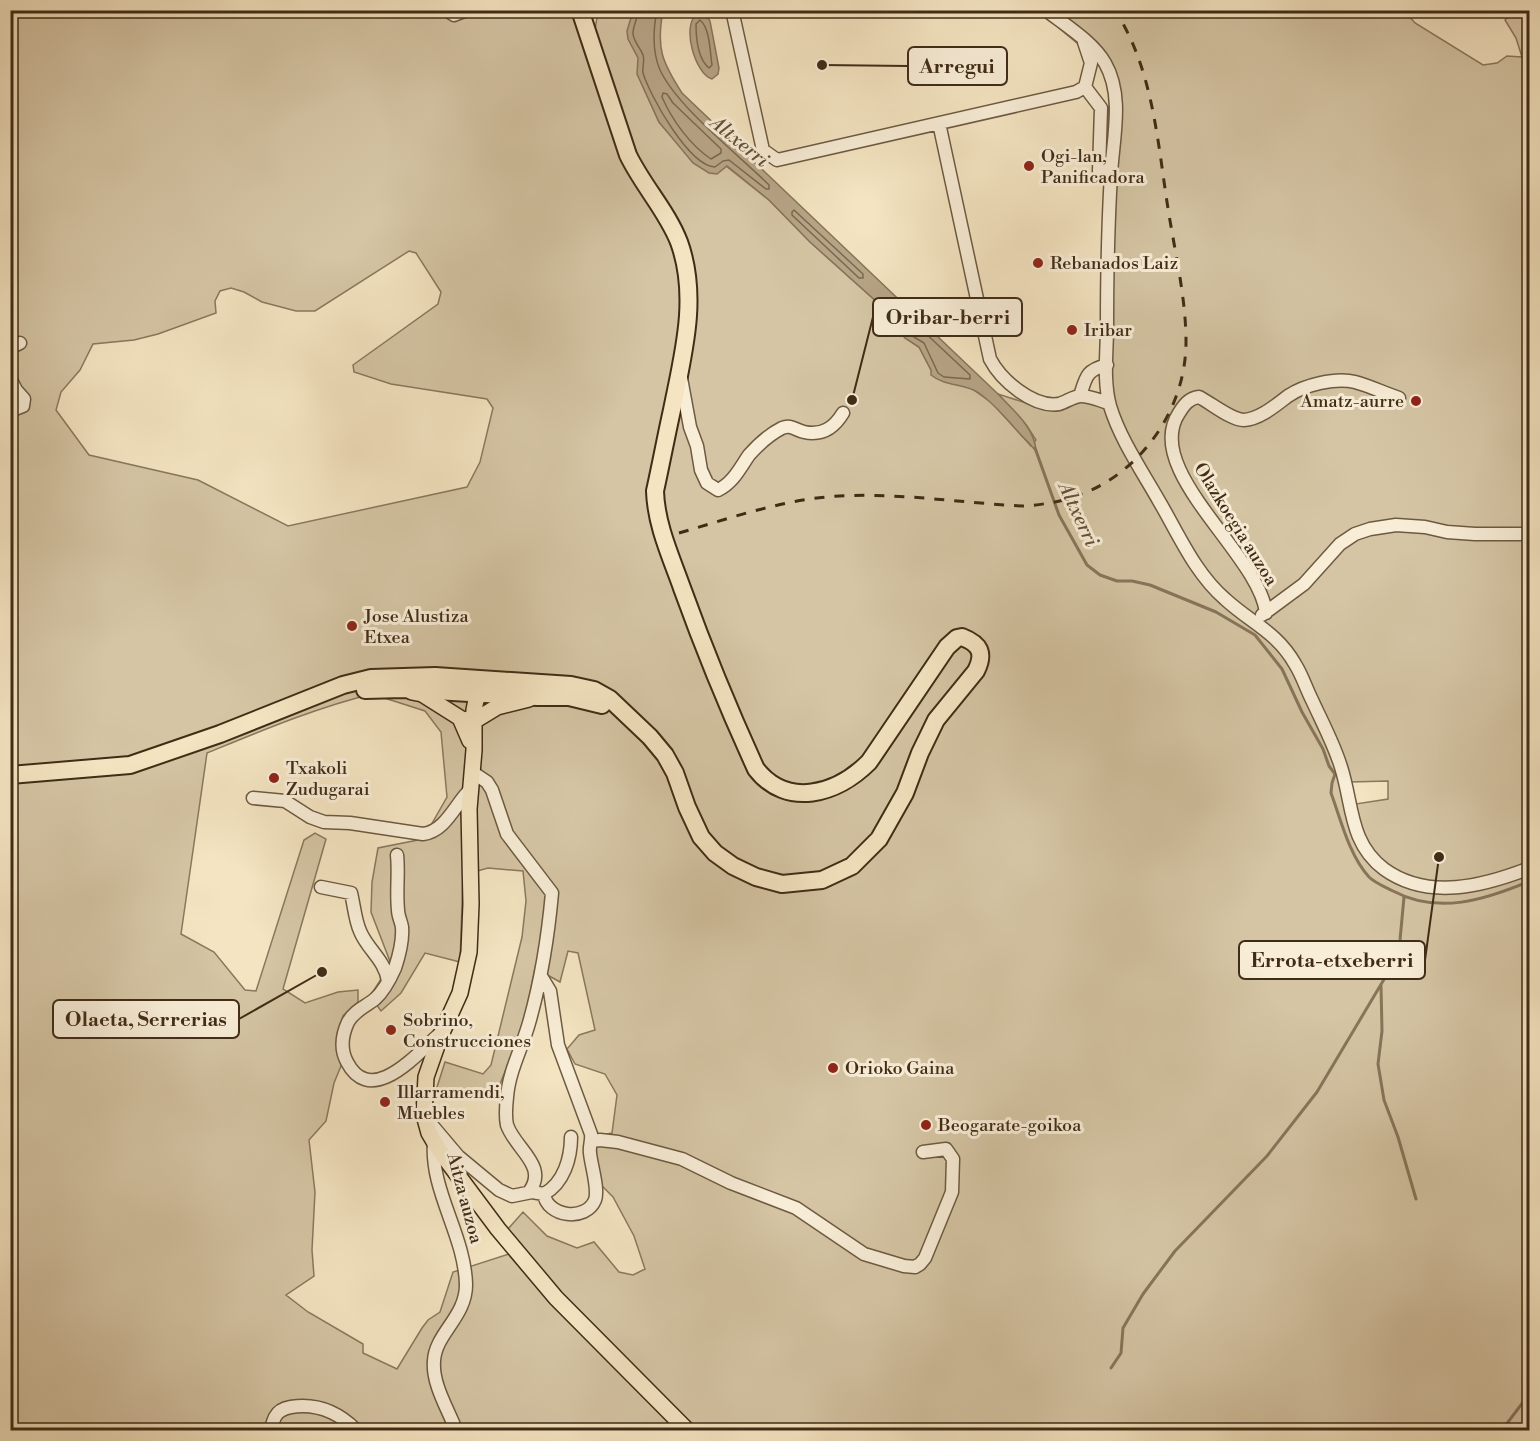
<svg xmlns="http://www.w3.org/2000/svg" width="1540" height="1441" font-family="'Libre Bodoni',serif">
<rect width="100%" height="100%" fill="#f4e4c1"/>
<filter id="stains"><feTurbulence type="fractalNoise" baseFrequency=".00333" numOctaves="4"/><feColorMatrix values="0 0 0 0 .2 0 0 0 0 .09 0 0 0 0 .02 0 0 0 .5 -.17"/></filter>
<radialGradient id="worn" r=".72"><stop offset=".6" stop-color="#630" stop-opacity="0"/><stop offset="1" stop-color="#630" stop-opacity=".3"/></radialGradient>
<path fill="#d5c5a4" stroke="#8a785d" stroke-width="1.5" fill-rule="evenodd" d="M578 10 595 30 598 11H638L641 82 659 122 672 137 726 166 769 200 810 242 878 303 905 338 919 347 931 370 957 385 968 386 992 403 1031 446 1036 440 1027 426 998 394 1048 410 1063 408 1100 396 1103 385 1112 113 1107 74 1094 57 1038 11H1409L1407 14 1415 23 1483 65 1497 63 1507 56 1522 57 1516 38 1505 20 1514 11H1529V1430H11L10 11ZM409 251 416 253 441 292 438 304 353 365 354 372 391 384 487 399 493 408 480 462 467 487 288 526 198 480 89 455 56 410 61 392 80 370 93 344 134 340 158 334 216 313 215 301 220 291 231 288 244 292 262 302 296 311H315ZM372 694 425 711 441 732 447 797 423 839 378 848 372 882 371 912 391 964 370 996 381 1011 401 993 425 953 460 962 463 875 488 868 523 871 526 901 522 937 491 1065 483 1074 445 1062 437 1087 442 1100 468 1097 498 1089 524 1024 535 968 560 982 568 951 578 953 595 1030 579 1035 567 1049 575 1064 605 1074 617 1095 612 1133 602 1135 595 1147 602 1186 613 1197 634 1236 645 1269 633 1275 619 1272 594 1242 577 1248 547 1236 523 1212 508 1229 509 1254 453 1272 440 1312 428 1320 422 1328 397 1369 363 1353V1344L308 1312 286 1295 314 1276 312 1250 315 1192 309 1140 326 1121 334 1083 341 1066 337 1041 343 1016 358 1002V990L338 992 305 1003 283 989 326 839 315 833 304 840 256 991 245 990 214 952 181 934 207 753C261 731 315 708 372 694ZM1388 781V799L1356 804 1350 782Z"/>
<path fill="#b7a587" stroke="#87755a" stroke-width="1.5" d="M633 11H663C656 48 662 62 682 93L998 394C1013 410 1035 428 1036 451 1031 446 1028 441 1023 437 1009 422 997 406 979 393 964 383 946 387 931 375V370L919 347 905 338 878 303 810 242 769 200 727 166 717 174 709 173 693 163 659 122 637 74 638 58 628 39 627 31Z
M697 14 706 15 710 21 719 68 718 74 712 79C695 74 681 25 697 14Z"/>
<g fill="none" stroke-linecap="round" stroke-linejoin="round">
<path stroke="#7c684e" stroke-width="1.5" d="M638 10C638 18 633 26 633 33 633 41 640 47 643 55 645 61 642 67 643 73 650 96 689 166 715 167L723 161 729 160 766 189H769V185C738 154 678 108 660 70 652 51 653 30 657 10
M700 20C710 28 710 52 712 65L709 68C698 59 696 39 696 24Z
M663 93 667 94 673 103 721 149V153L711 159C690 145 672 120 662 97Z
M794 210 863 274V278H859L792 215V212Z
M890 300 970 375V379L944 377 938 373 924 343 909 334 887 305V302Z"/>
<path stroke="#87755a" stroke-width="3" d="M1035 448 1059 515 1087 565 1100 575 1117 581H1132L1150 585 1216 612 1255 635 1282 669 1302 712 1323 749 1329 766 1335 774 1332 783 1331 793C1341 820 1349 855 1369 877 1375 883 1385 887 1393 891 1438 915 1485 900 1530 881
M1381 985 1382 1031 1378 1064 1384 1100 1398 1137 1416 1199
M1111 1368 1121 1353 1123 1328 1143 1294 1175 1251 1267 1156 1317 1092 1386 976 1400 940 1404 897
M1502 1430 1530 1393"/>
<defs>
<path id="minor" d="M446 10 454 15 467 10
M732 10 763 150 777 160 1076 92 1085 87 1091 63 1084 42
M1046 10C1065 25 1092 41 1105 63 1124 96 1113 138 1111 174 1108 225 1107 276 1107 327 1107 352 1103 381 1110 406 1120 439 1142 471 1159 501 1179 535 1195 573 1225 599 1251 623 1277 632 1295 664 1302 675 1306 688 1312 700 1322 722 1334 744 1341 767 1353 804 1349 843 1384 869 1428 901 1484 886 1530 868
M1085 87 1101 108 1099 171 1111 173
M939 123 990 359C1001 380 1033 408 1059 404 1066 402 1074 396 1081 396 1090 396 1101 401 1109 403
M10 348 20 343
M10 378 16 390 24 399 23 406 10 411
M681 378 690 427 697 446 701 470 707 483 718 490C733 483 740 468 749 455 758 445 770 434 782 428 791 424 795 430 804 432 822 436 834 428 843 413
M1080 396C1086 377 1086 370 1107 365
M1266 613C1260 555 1141 470 1179 413 1184 405 1189 398 1199 397 1211 403 1231 420 1244 420 1260 419 1276 405 1288 396 1304 385 1336 377 1355 382 1370 386 1384 393 1399 398
M1262 615 1304 584 1340 544 1355 534 1370 529 1396 525 1425 527 1447 532 1475 534H1530
M472 772 487 782 492 790 507 834 552 893C548 937 541 981 529 1023 522 1048 509 1071 507 1097 506 1106 505 1116 507 1125 515 1149 549 1166 529 1192
M253 798 285 801 310 817 324 822 350 823 423 834C446 831 455 804 470 790
M397 855C399 873 396 891 398 910 398 916 401 921 402 927 403 940 399 956 395 968 391 977 383 992 375 999 365 1007 355 1010 348 1022 342 1035 340 1049 347 1062 372 1110 420 1050 442 1032
M321 887 351 893C354 905 355 920 360 931 367 949 385 960 388 981
M541 976 550 991 558 1045 591 1134C592 1141 589 1146 590 1153 591 1165 599 1189 595 1200 586 1222 547 1217 544 1194
M425 1117 458 1156 499 1190 512 1196 532 1192 544 1194C564 1183 571 1158 571 1137
M592 1141 600 1140 618 1142 682 1159 731 1183 796 1208 864 1254 904 1266 915 1267 920 1264 925 1258 952 1192 953 1159 946 1149 923 1152
M434 1142C430 1191 465 1235 466 1285 466 1317 435 1334 434 1361 432 1384 448 1409 456 1430
M270 1430C272 1426 273 1421 275 1417 278 1411 285 1408 291 1407 317 1403 338 1412 356 1430"/>
<path id="major" d="M412 692 422 694 460 718 470 741
M480 694 476 700 474 710V750L469 809 471 904 469 952 460 993 440 1037 426 1077 424 1115 429 1133 439 1150 498 1229 556 1298 687 1430
M468 719 474 721 497 707 529 699"/>
<path id="highway" d="M365 690 403 689 537 697H569L602 705
M10 775 130 765 220 734 343 685 371 678 435 676 571 685 594 690 610 699 650 737 665 755 675 773 687 807 701 837 715 853 733 866 756 877 782 884 822 880 852 866 879 839 905 793 920 753 936 720 976 671C985 653 980 644 962 637L957 638 947 647 869 762C837 794 787 809 756 769 729 710 704 649 682 588 671 557 656 525 655 491 661 464 666 437 672 410 683 355 699 297 679 242 667 211 643 186 628 155L580 10"/>
</defs>
<use href="#minor" stroke="#6d5a41" stroke-width="15"/>
<use href="#major" stroke="#402c16" stroke-width="18"/>
<use href="#highway" stroke="#402c16" stroke-width="20"/>
<use href="#minor" stroke="#f8edd7" stroke-width="12"/>
<use href="#major" stroke="#f4e4c1" stroke-width="15"/>
<use href="#highway" stroke="#f4e4c1" stroke-width="16"/>
<path stroke="#402c16" stroke-width="3" stroke-dasharray="10 10" stroke-linecap="butt" d="M679 533C727 519 776 502 826 497 891 491 958 503 1023 506 1041 505 1059 502 1077 496 1140 474 1186 410 1186 342 1186 296 1174 249 1167 202 1157 136 1152 68 1115 10"/>
</g>
<g fill="#8f2418" stroke="#f8edd7" stroke-width="2">
<circle cx="1029" cy="166" r="6"/>
<circle cx="1038" cy="263" r="6"/>
<circle cx="1072" cy="330" r="6"/>
<circle cx="1416" cy="401" r="6"/>
<circle cx="352" cy="626" r="6"/>
<circle cx="274" cy="778" r="6"/>
<circle cx="391" cy="1030" r="6"/>
<circle cx="833" cy="1068" r="6"/>
<circle cx="385" cy="1102" r="6"/>
<circle cx="926" cy="1125" r="6"/>
</g>
<g text-anchor="middle" stroke-width="6" stroke-linejoin="round" paint-order="stroke">
<g font-size="18" fill="#402c16" stroke="#f8edd7" text-anchor="start">
<text x="1041" y="162">Ogi-lan,<tspan x="1041" dy="21">Panificadora</tspan></text>
<text x="1050" y="269">Rebanados Laiz</text>
<text x="1084" y="336">Iribar</text>
<text x="1404" y="407" text-anchor="end">Amatz-aurre</text>
<text x="364" y="622">Jose Alustiza<tspan x="364" dy="21">Etxea</tspan></text>
<text x="286" y="774">Txakoli<tspan x="286" dy="21">Zudugarai</tspan></text>
<text x="403" y="1026">Sobrino,<tspan x="403" dy="21">Construcciones</tspan></text>
<text x="845" y="1074">Orioko Gaina</text>
<text x="397" y="1098">Illarramendi,<tspan x="397" dy="21">Muebles</tspan></text>
<text x="938" y="1131">Beogarate-goikoa</text>
</g>
<g font-size="18" fill="#402c16" stroke="#f8edd7">
<text transform="translate(1236 524) rotate(58)" y="6">Olazkoegia auzoa</text>
<text transform="translate(465 1198) rotate(75)" y="6">Aitza auzoa</text>
</g>
<g font-size="20" font-style="italic" fill="#645038" stroke="#f8edd7">
<text transform="translate(740 141) rotate(39)" y="7">Altxerri</text>
<text transform="translate(1079 514) rotate(65)" y="7">Altxerri</text>
</g>
</g>
<path fill="none" stroke="#402c16" stroke-width="2" d="M822 65L908 66M852 400L873 317M1439 857L1425 960M322 972L239 1019"/>
<g fill="#402c16" stroke="#f8edd7" stroke-width="2">
<circle cx="822" cy="65" r="6"/>
<circle cx="852" cy="400" r="6"/>
<circle cx="1439" cy="857" r="6"/>
<circle cx="322" cy="972" r="6"/>
</g>
<g fill="#f8edd7" stroke="#402c16" stroke-width="2">
<rect x="908" y="47" width="99" height="38" rx="6"/>
<rect x="873" y="298" width="149" height="38" rx="6"/>
<rect x="1239" y="941" width="186" height="38" rx="6"/>
<rect x="53" y="1000" width="186" height="38" rx="6"/>
</g>
<g font-size="20" text-anchor="middle" font-weight="bold" fill="#402c16">
<text x="957" y="73">Arregui</text>
<text x="948" y="324">Oribar-berri</text>
<text x="1332" y="967">Errota-etxeberri</text>
<text x="146" y="1026">Olaeta, Serrerias</text>
</g>
<rect width="1540" height="1441" fill="none" stroke="#f4e4c1" stroke-width="36"/>
<rect x="12" y="12" width="1516" height="1417" fill="none" stroke="#402c16" stroke-width="3"/>
<rect x="18" y="18" width="1504" height="1405" fill="none" stroke="#402c16" stroke-width="1.5"/>
<rect width="100%" height="100%" filter="url(#stains)"/>
<rect width="100%" height="100%" fill="url(#worn)"/>
</svg>
